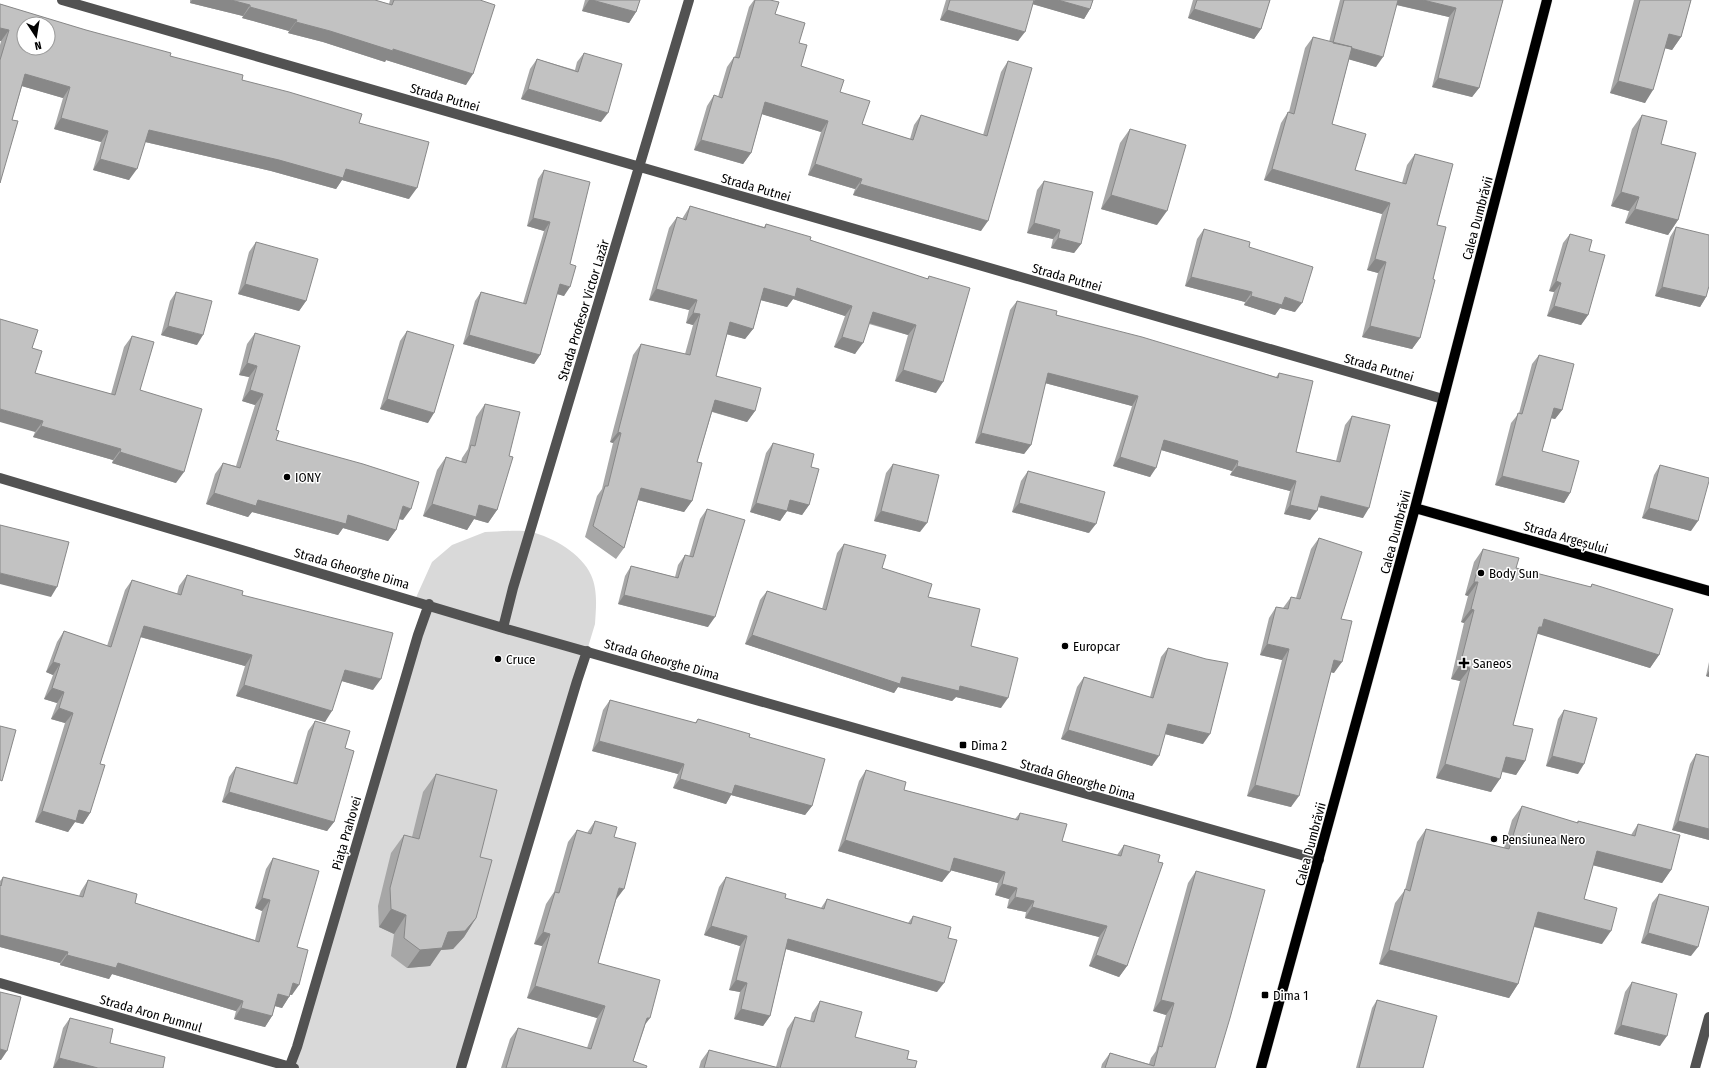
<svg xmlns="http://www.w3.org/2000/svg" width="1709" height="1068" font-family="'Fira Sans Condensed',sans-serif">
<rect width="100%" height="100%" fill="#fff"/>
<path fill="#d9d9d9" d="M485 532C499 532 517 529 531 532 553 537 582 554 591 575 598 590 596 608 595 624L461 1068H294L429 605 414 602 432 562 452 545Z"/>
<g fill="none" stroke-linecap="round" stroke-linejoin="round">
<defs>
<path id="major" d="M1415 508 1709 591
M1261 1068 1415 508 1547 0"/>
</defs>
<use href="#major" stroke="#dbdbdb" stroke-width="11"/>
<path stroke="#525252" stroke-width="10" d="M62 0 1443 399
M0 478 503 628 1319 860
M503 628 513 588 689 0
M0 983 294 1068
M289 1068 297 1047 418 635 429 604
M461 1068 577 681 587 651
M1695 1068 1709 1017"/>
<use href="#major" stroke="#000" stroke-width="10"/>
</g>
<path fill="#a7a7a7" d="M190 0H375L389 4 390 0H480L466 85 386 60 385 62 323 42 288 33 289 31 242 18 243 16 190 3Z
M585 0H640L636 12 629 23 582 11Z
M754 0H770L775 14 799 43 801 66 840 92 862 124 910 139 914 125 921 115 983 135 1001 72 1008 61 981 231 853 195 855 189 808 175 821 132 762 114 751 153 743 164 694 150 707 106 714 95 718 97 727 67 734 57H735L749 7Z
M946 0H1093L1090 9 1084 19 1033 4 1018 41 940 20Z
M1193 0H1270L1261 29 1254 39 1188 18Z
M1340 0H1503L1479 88 1472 97 1432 87 1449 17 1396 5 1376 67 1349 59 1332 124 1355 170 1402 183 1407 165 1415 154 1437 225 1433 279 1420 338 1412 349 1362 337 1378 273 1367 270 1382 214 1264 180 1281 123 1288 112H1289L1305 48 1313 37 1329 42Z
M1634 0H1691L1681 37 1672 50 1665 48 1645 103 1610 93Z
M0 4 170 56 242 80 359 123 409 199 342 180 336 189 271 171 145 142 129 180 93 170 101 142 54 129 63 98 22 86 12 120 0 183V45L1 41H0Z
M584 53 601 122 521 99 530 69 537 59 575 70 577 62Z
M1642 115 1661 144 1678 220 1668 235 1625 223 1629 211 1611 206 1632 129Z
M1130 129 1157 225 1101 209 1120 143Z
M544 170 570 264 564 296 557 294 540 355 534 364 463 344 475 301 481 292 523 303 544 231 527 226 538 179Z
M1044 181 1081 244 1074 253 1051 248 1053 239 1027 233 1037 190Z
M690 206 764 227 766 224 810 240 927 279 929 276 936 393 895 381 908 335 869 324 855 354 834 347 845 316 793 299 787 307 761 300 753 329 745 339 727 334 716 376 755 411 747 422 712 412 697 462 692 501 684 512 638 500 624 548 616 559 585 537 597 496 602 489 613 443 610 442 633 355 641 344 685 354 693 325 686 323 689 310 649 300 669 228 677 217 682 219Z
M1676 227 1706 297 1700 307 1655 296 1670 237Z
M1204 229 1249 247 1295 312 1280 308 1275 315 1244 305 1245 302 1185 286 1197 239Z
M1570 234 1589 251 1588 315 1581 325 1547 316 1554 292 1549 291 1563 243Z
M256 242 306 301 299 311 238 294 249 252Z
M176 292 197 345 161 335 170 301Z
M1017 301 1056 315 1276 377 1279 373 1296 452 1336 461 1345 425 1352 416 1363 518 1318 507 1310 520 1284 514 1290 491 1230 475 1232 471 1161 450 1150 477 1113 466 1132 406 1045 383 1031 445 1024 454 975 443 1010 310Z
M407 331 428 423 380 409 400 341Z
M255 333 276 430V440L403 520 399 519 396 530 388 541 343 528 338 535 252 512 248 517 206 504 215 474 223 463 236 466 255 405 242 401 249 377 239 375 247 344Z
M132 336 140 390 176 483 112 463 113 460 33 437 35 432 32 348 35 373 111 394 124 347Z
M1539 355 1562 410 1555 419 1551 418 1542 451 1570 493 1564 503 1495 485 1511 423 1519 413 1532 364Z
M485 404 509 456 497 510 488 523 474 519 467 530 423 516 437 470 446 457 461 462 462 458 468 449 476 417Z
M773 443 811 467 809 505 802 515 787 511 780 521 750 512 766 453Z
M893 464 920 532 874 521 886 473Z
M1660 465 1691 531 1642 518 1654 475Z
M1028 471 1089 533 1012 512 1021 481Z
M707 509 708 627 618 604 625 576 631 566 675 577 678 565 685 555 689 557 700 519Z
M1319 538 1341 619 1334 673 1331 672 1291 807 1247 796 1282 660 1260 655 1269 618 1276 607 1283 608 1291 597 1296 598 1311 549Z
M844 544 928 597 971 646 1001 708 956 697 952 701 898 687 894 693 745 644 760 600 767 591 822 609 837 553Z
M1483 549 1516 568 1590 587 1592 584 1659 655 1650 668 1537 633 1513 725 1525 761 1516 775 1502 772 1491 792 1436 778 1460 681 1451 679 1464 623 1461 622 1468 596 1465 595 1474 562Z
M187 575 242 595 373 690 342 681 325 722 236 696 245 666 140 637 100 764 90 813 83 824 75 822 68 832 35 822 65 723 51 719 57 703 44 699 53 675 46 672 57 642 64 631 107 646 125 590 132 580 177 594 179 586Z
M1168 648 1203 744 1165 734 1152 766 1061 739 1077 687 1084 677 1150 697 1161 657Z
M1709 662V677L1706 676Z
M610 700 695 723 698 719 749 737 812 806 805 815 731 795 726 804 673 788 678 774 592 751 603 710Z
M1564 710 1578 774 1546 766 1558 719Z
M315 721 345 748 334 822 327 831 222 802 229 777 236 767 293 783 308 731Z
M1696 754 1709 757V840L1672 830 1690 764Z
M866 770 904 790 1015 819 1020 813 1062 841 1117 855 1124 845 1127 966 1119 977 1089 966 1099 937 1025 918 1026 912 1007 908 1009 899 995 895 998 883 950 870 942 882 838 851 859 781Z
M436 774 480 857 476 918 464 937 453 949 441 950 430 966 407 968 391 956 394 934 379 927 378 906 391 853 404 835 412 837 423 792Z
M1522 806 1577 823 1578 821 1631 835 1638 824 1671 870 1662 883 1593 865 1584 899 1602 944 1534 927 1518 984 1509 998 1379 964 1395 903 1405 890 1417 842 1426 829 1504 848 1512 820Z
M595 821 614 837 616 900 598 963 645 1026 633 1061 646 1068H501L510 1039 518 1028 587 1048 597 1018 527 998 542 946 534 944 546 904 554 892 568 842 577 830 587 833Z
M273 858 297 947 292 995H290L282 1008 275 1006 272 1016 265 1027 234 1019 236 1011 112 974 109 979 60 965V963L0 947V881L3 877 79 896 81 891 88 880 135 903 255 940 262 911 255 908 266 869Z
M1196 871 1215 1068H1101L1102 1064 1110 1053 1149 1064 1151 1058 1156 1051 1166 1015 1153 1011 1188 883Z
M726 877 785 898 821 908 827 899 908 923 913 916 948 938 937 992 786 949 770 1016 763 1026 734 1019 740 992 729 990 740 946 704 935 719 887Z
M1659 894 1691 956 1641 943 1652 903Z
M1632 982 1660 1046 1614 1034 1625 992Z
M1377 1000 1423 1068H1356L1372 1008Z
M820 1001 855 1037 907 1059 915 1068H699L701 1061 709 1050 776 1067 787 1029 795 1017 810 1021 812 1013Z
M70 1018 110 1043 163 1068H53L63 1028Z"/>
<path fill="#888" d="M192 0H231L250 5 243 16 190 3Z
M589 0H592L636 12 629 23 582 11Z
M1035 0H1058L1090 9 1084 19 1032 4Z
M1395 0H1423L1456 8 1449 17 1393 4Z
M250 7 297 20 289 31 242 18Z
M1194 9 1261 29 1254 39 1188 18Z
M947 10 1025 32 1018 41 940 20Z
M296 22 330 31 393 49 473 74 466 85 386 60 385 62 323 42 288 33Z
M0 28 9 30 1 41H0Z
M1669 34 1681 37 1672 50 1660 47Z
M1333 43 1383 57 1376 67 1326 53Z
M25 74 70 87 63 98 18 85Z
M1438 78 1479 88 1472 97 1432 87Z
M1618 81 1653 90 1645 103 1610 93Z
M528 89 608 113 601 122 521 99Z
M765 102 828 121 821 132 758 113Z
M61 118 108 131 101 142 54 129Z
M149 130 346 169 417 188 409 199 342 180 336 189 271 171 141 141Z
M701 140 751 153 743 164 694 150Z
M100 159 137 169 129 180 93 170Z
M815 164 862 179 855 189 808 175Z
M1272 169 1390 203 1382 214 1264 180Z
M860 184 988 221 981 231 853 195Z
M1621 192 1639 197 1629 211 1611 206Z
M1111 195 1167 211 1157 225 1101 209Z
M1635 209 1678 220 1668 235 1625 223Z
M533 218 550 222 544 231 527 226Z
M1034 223 1060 230 1053 239 1027 233Z
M1058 238 1081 244 1074 253 1051 248Z
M1375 259 1386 262 1378 273 1367 270Z
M1191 277 1252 292 1245 302 1185 286Z
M1556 281 1561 283 1554 292 1549 291Z
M245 284 306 301 299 311 238 294Z
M560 284 570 287 564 296 554 293Z
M1662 287 1706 297 1700 307 1655 296Z
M764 288H797L852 306 845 316 793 299 787 307 756 299Z
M656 289 697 300 689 310 649 300Z
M1251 296 1285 297 1302 303 1295 312 1280 308 1275 315 1244 305Z
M1554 306 1588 315 1581 325 1547 316Z
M873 312 916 325 908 335 866 322Z
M693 313 700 314 693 325 686 323Z
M730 322 753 329 745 339 722 333Z
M168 326 203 335 197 345 161 335Z
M1370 326 1420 338 1412 349 1362 337Z
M469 335 540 355 534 364 463 344Z
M842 337 863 343 855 354 834 347Z
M247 363 257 366 249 377 239 375Z
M903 370 943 382 936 393 895 381Z
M1048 373 1138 396 1132 406 1041 382Z
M250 390 263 394 255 405 242 401Z
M387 399 434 413 428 423 380 409Z
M715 400 755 411 747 422 707 410Z
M1554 408 1562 410 1555 419 1547 417Z
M0 409 43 421 35 432 0 422Z
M41 426 121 449 113 460 33 437Z
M618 432 621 433 613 443 610 442Z
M981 433 1031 445 1024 454 975 443Z
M1164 440 1238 461 1232 471 1158 449Z
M120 452 184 472 176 483 112 463Z
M1120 457 1156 468 1150 477 1113 466Z
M1237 466 1296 481 1290 491 1230 475Z
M1502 476 1570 493 1564 503 1495 485Z
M641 488 692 501 684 512 634 499Z
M214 493 348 515 396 530 388 541 343 528 338 535 252 512 248 517 206 504Z
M1321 496 1369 508 1363 518 1314 506Z
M790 500 809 505 802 515 783 510Z
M756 503 787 511 780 521 750 512Z
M1019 503 1096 524 1089 533 1012 512Z
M432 504 479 505 497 510 488 523 474 519 467 530 423 516Z
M1290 505 1317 511 1310 520 1284 514Z
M403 506 411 509 403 520 395 518Z
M1649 508 1698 521 1691 531 1642 518Z
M881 511 927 523 920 532 874 521Z
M0 573 57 587 51 597 0 584Z
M1474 582H1478L1468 596 1465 595Z
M624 595 715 617 708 627 618 604Z
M1471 609 1474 610 1464 623 1461 622Z
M1544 619 1659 655 1650 668 1535 633Z
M144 626 252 655 245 666 137 636Z
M752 635 902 677 960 686 1008 698 1001 708 956 697 952 701 898 687 894 693 745 644Z
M1267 644 1289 649 1282 660 1260 655Z
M1334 660 1342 662 1334 673 1326 671Z
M53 662 60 664 53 675 46 672Z
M1460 665 1470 668 1460 681 1451 679Z
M345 670 381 679 373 690 338 680Z
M1709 671V677L1706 676Z
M244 685 332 711 325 722 236 696Z
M52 688 64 692 57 703 44 699Z
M59 708 73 713 65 723 51 719Z
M1168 724 1210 734 1203 744 1161 733Z
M1068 730 1159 756 1152 766 1061 739Z
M599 741 684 764 678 774 592 751Z
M1552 756 1584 764 1578 774 1546 766Z
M1506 757 1525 761 1516 775 1497 770Z
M1445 764 1500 779 1491 792 1436 778Z
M680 779 735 785 812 806 805 815 731 795 726 804 673 788Z
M1255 785 1299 796 1291 807 1247 796Z
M229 792 334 822 327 831 222 802Z
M79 810 90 813 83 824 75 822 68 832 35 822 42 811Z
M1678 821 1709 829V840L1672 830Z
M845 840 950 872 942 882 838 851Z
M1597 851 1671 870 1662 883 1588 864Z
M954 858 1005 872 998 883 946 869Z
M1002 884 1017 888 1009 899 995 895Z
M619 888 624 889 615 901Z
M1015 897 1034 901 1026 912 1007 908Z
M262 898 270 900 262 911 255 908Z
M1032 907 1107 926 1099 937 1025 918Z
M391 909 406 915 394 934 379 927Z
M1538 912 1611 931 1602 944 1528 925Z
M476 918 464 937 453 949 441 950 430 966 407 968 420 950 448 932Z
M711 926 747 936 740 946 704 935Z
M543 932 550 934 542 946 534 944Z
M1648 933 1698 947 1691 956 1641 943Z
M0 935 68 952 60 963 0 947Z
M788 939 944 983 937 992 782 948Z
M1389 950 1518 984 1509 998 1379 964Z
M67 955 118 963 243 1001 236 1011 112 974 109 979 60 965Z
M1096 955 1127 966 1119 977 1089 966Z
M736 980 747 983 740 992 729 990Z
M293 983 299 985 292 995 285 993Z
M535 986 605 1006 597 1018 527 998Z
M278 994 289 997 282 1008 271 1005Z
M1161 1000 1174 1003 1166 1015 1153 1011Z
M241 1008 272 1016 265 1027 234 1019Z
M741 1009 770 1016 763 1026 734 1019Z
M647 1018H650L641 1030Z
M1621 1025 1667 1036 1660 1046 1614 1034Z
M0 1049 7 1051 1 1060H0Z
M59 1058 98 1068H53Z"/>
<path fill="#c2c2c2" stroke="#888" fill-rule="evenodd" d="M231 0H375L392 5 394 0H480L495 5 473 74 393 49V51L330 31 296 22 297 20 250 7V5Z
M592 0H640L636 12Z
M755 0H770L779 2 775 14 805 23 799 43 807 45 801 66 844 80 840 92 870 101 862 124 913 140 921 115 987 136 1008 61 1032 68 988 221 860 184 862 179 815 164 828 121 765 102 751 153 701 140 714 95 722 98 734 57 739 58Z
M950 0H1034L1025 32 947 10Z
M1058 0H1093L1090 9Z
M1197 0H1270L1261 29 1194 9Z
M1344 0H1398L1383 57 1351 48 1352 47 1333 43Z
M1423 0H1503L1479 88 1438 78 1456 8Z
M1640 0H1691L1681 37 1669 34 1653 90 1618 81Z
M0 4 86 30 171 53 170 56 243 75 242 80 289 92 362 114 359 123 429 142 417 188 346 169 343 178 279 160 149 130 137 169 100 159 108 131 61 118 70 87 25 74 12 120 18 121 0 183V60L9 30 0 28ZM24 24H48V48H24Z
M1313 37 1352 47 1332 124 1366 134 1355 170 1406 184 1415 154 1453 164 1437 225 1446 227 1433 279 1435 280 1420 338 1370 326 1386 262 1375 259 1390 203 1272 169 1288 112 1294 114Z
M584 53 622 64 608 113 528 89 537 59 578 72Z
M1642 115 1667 121 1661 144 1696 153 1678 220 1635 209 1639 197 1621 192Z
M1130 129 1186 145 1167 211 1111 195Z
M544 170 590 182 570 264 576 266 570 287 560 284 540 355 469 335 481 292 526 304 550 222 533 218Z
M1044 181 1093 192 1081 244 1058 238 1060 230 1034 223Z
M690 206 765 228 766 224 811 237 810 240 928 279 929 276 970 288 943 382 903 370 916 325 873 312 863 343 842 337 852 306 797 288 795 297 764 288 753 329 730 322 716 376 761 388 755 411 715 400 697 462 702 463 692 501 641 488 624 548 593 526 605 486H608L621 433 618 432 641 344 690 355 700 314 693 313 697 300 656 289 677 217 686 220Z
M1676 227 1709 235V286L1706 297 1662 287Z
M1204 229 1250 242 1249 247 1313 267 1302 303 1285 297 1282 305 1251 296 1252 292 1191 277Z
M1570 234 1592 240 1589 251 1605 255 1588 315 1554 306 1561 283 1556 281Z
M256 242 318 259 306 301 245 284Z
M176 292 212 301 203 335 168 326Z
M1017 301 1057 311 1056 315 1142 337 1278 378 1279 373 1313 381 1296 452 1340 462 1352 416 1390 425 1369 508 1321 496 1317 511 1290 505 1296 481 1237 466 1238 461 1164 440 1156 468 1120 457 1138 396 1048 373 1031 445 981 433Z
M0 319 38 330 32 348 42 351 35 373 115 395 132 336 154 342 140 390 202 409 184 472 120 452 121 449 41 426 43 421 0 409Z
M407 331 454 345 434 413 387 399Z
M255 333 300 346 276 430 279 431 276 440 363 464 419 482 411 509 403 506 396 530 348 515 346 524 258 500 256 506 214 493 223 463 240 468 263 394 250 390 257 366 247 363Z
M1539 355 1574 364 1562 410 1554 408 1542 451 1579 461 1570 493 1502 476 1518 413 1522 414Z
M485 404 520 412 509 456 513 457 497 510 479 505 476 517 432 504 446 457 466 463 471 445 475 446Z
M773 443 814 454 811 467 819 469 809 505 790 500 787 511 756 503Z
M893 464 939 475 927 523 881 511Z
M1660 465 1709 478V481L1698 521 1649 508Z
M1028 471 1105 492 1096 524 1019 503Z
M707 509 745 520 715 617 624 595 631 566 678 578 685 555 693 557Z
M0 525 69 542 57 587 0 573Z
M1319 538 1362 552 1341 619 1352 621 1342 662 1334 660 1299 796 1255 785 1289 649 1267 644 1276 607 1288 609 1291 597 1300 599Z
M844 544 886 555 882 568 932 584 928 597 980 609 971 646 1018 658 1008 698 960 686 959 691 902 677 900 684 752 635 767 591 826 610Z
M1483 549 1519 558 1516 568 1591 587 1592 584 1673 609 1659 655 1544 619 1542 627H1539L1513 725 1533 729 1525 761 1506 757 1500 779 1445 764 1470 668 1460 665 1474 610 1471 609 1478 582H1474Z
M187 575 243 591 242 595 393 633 381 679 345 670 332 711 244 685 252 655 144 626 100 764 105 765 90 813 79 810 76 821 42 811 73 713 59 708 64 692 52 688 60 664 53 662 64 631 111 647 132 580 181 595Z
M1168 648 1206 659 1228 663 1210 734 1168 724 1159 756 1068 730 1084 677 1153 698Z
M610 700 696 723 698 719 750 734 749 737 825 759 812 806 735 785 732 794 680 779 684 764 599 741Z
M1564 710 1597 718 1584 764 1552 756Z
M315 721 350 731 345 748 354 751 334 822 229 792 236 767 297 784Z
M0 726 16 730 2 781 0 780Z
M1696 754 1709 757V829L1678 821Z
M866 770 906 782 904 790 1018 820 1020 813 1067 824 1062 841 1121 856 1124 845 1160 855 1158 862 1163 863 1127 966 1096 955 1107 926 1032 907 1034 901 1015 897 1017 888 1002 884 1005 872 954 858 950 872 845 840Z
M436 774 497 790 480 857 492 860 476 918 465 931 448 932 442 948 420 950 404 938 406 915 391 909 390 888 404 835 419 839Z
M1522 806 1578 823V821L1635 836 1638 824 1680 835 1671 870 1597 851 1584 899 1617 908 1611 931 1538 912 1518 984 1389 950 1405 889 1410 891 1426 829 1509 849Z
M595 821 617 827 614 837 636 843 624 889 619 888 598 963 660 980 650 1018H647L633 1061 647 1066 646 1068H506L518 1028 591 1049 605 1006 535 986 550 934 543 932 555 892 559 893 577 830 591 834Z
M273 858 319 871 297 947 308 950 299 985 293 983 289 997 278 994 272 1016 241 1008 243 1001 118 963 116 968 67 955 68 952 0 935V885L1 886 3 877 83 897 88 880 137 894 135 903 259 942 270 900 262 898Z
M1196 871 1265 890 1230 1018 1215 1068H1105L1110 1053 1154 1066 1159 1046 1162 1047 1174 1003 1161 1000Z
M726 877 786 894 785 898 824 909 827 899 911 924 913 916 951 927 948 938 957 940 944 983 788 939 770 1016 741 1009 747 983 736 980 747 936 711 926Z
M1659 894 1709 907 1698 947 1648 933Z
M1632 982 1677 994 1667 1036 1621 1025Z
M0 992 21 997 7 1051 0 1049Z
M1377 1000 1437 1016 1423 1068H1359Z
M820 1001 862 1012 855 1037 909 1051 907 1059 917 1061 915 1068H780L795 1017 814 1022Z
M70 1018 113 1029 110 1043 165 1057 163 1068H98L59 1058Z
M709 1050 779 1068H704Z"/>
<g fill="#000" stroke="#fff" stroke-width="1.5">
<circle cx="287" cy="477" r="4"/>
<circle cx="1481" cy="573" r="4"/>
<circle cx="1065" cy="646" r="4"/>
<circle cx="498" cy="659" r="4"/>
<path d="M1462 657h4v4h4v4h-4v4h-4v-4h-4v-4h4z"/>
<rect x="959" y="741" width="8" height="8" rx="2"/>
<circle cx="1494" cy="839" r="4"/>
<rect x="1261" y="991" width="8" height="8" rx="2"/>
</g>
<g text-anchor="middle" stroke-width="3" stroke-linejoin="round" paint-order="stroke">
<g font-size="13" fill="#000" stroke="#fff">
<text transform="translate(445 97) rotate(16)" y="5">Strada Putnei</text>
<text transform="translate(756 187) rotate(16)" y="5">Strada Putnei</text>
<text transform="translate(1477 218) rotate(-75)" y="5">Calea Dumbrăvii</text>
<text transform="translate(1067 277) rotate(16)" y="5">Strada Putnei</text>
<text transform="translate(583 310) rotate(-73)" y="5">Strada Profesor Victor Lazăr</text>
<text transform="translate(1379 367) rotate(16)" y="5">Strada Putnei</text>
<text transform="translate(1395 532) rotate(-75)" y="5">Calea Dumbrăvii</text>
<text transform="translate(1566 537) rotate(16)" y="5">Strada Argeșului</text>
<text transform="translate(352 568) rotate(16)" y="5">Strada Gheorghe Dima</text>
<text transform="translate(662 659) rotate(16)" y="5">Strada Gheorghe Dima</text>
<text transform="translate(1078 779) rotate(16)" y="5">Strada Gheorghe Dima</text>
<text transform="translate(346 833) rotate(-74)" y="5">Piața Prahovei</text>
<text transform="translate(1310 844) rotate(-75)" y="5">Calea Dumbrăvii</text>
<text transform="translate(151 1013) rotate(16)" y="5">Strada Aron Pumnul</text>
</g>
<g font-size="13" fill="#000" stroke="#fff" text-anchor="start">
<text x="295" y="482">IONY</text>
<text x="1489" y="578">Body Sun</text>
<text x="1073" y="651">Europcar</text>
<text x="506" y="664">Cruce</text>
<text x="1473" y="668">Saneos</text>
<text x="971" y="750">Dima 2</text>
<text x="1502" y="844">Pensiunea Nero</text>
<text x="1273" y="1000">Dima 1</text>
</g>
</g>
<g transform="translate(36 36) rotate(168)"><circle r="19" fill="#ffffff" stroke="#999999"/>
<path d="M0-3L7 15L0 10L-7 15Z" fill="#000000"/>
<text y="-6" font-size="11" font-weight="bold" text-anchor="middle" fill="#000000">N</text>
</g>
</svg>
